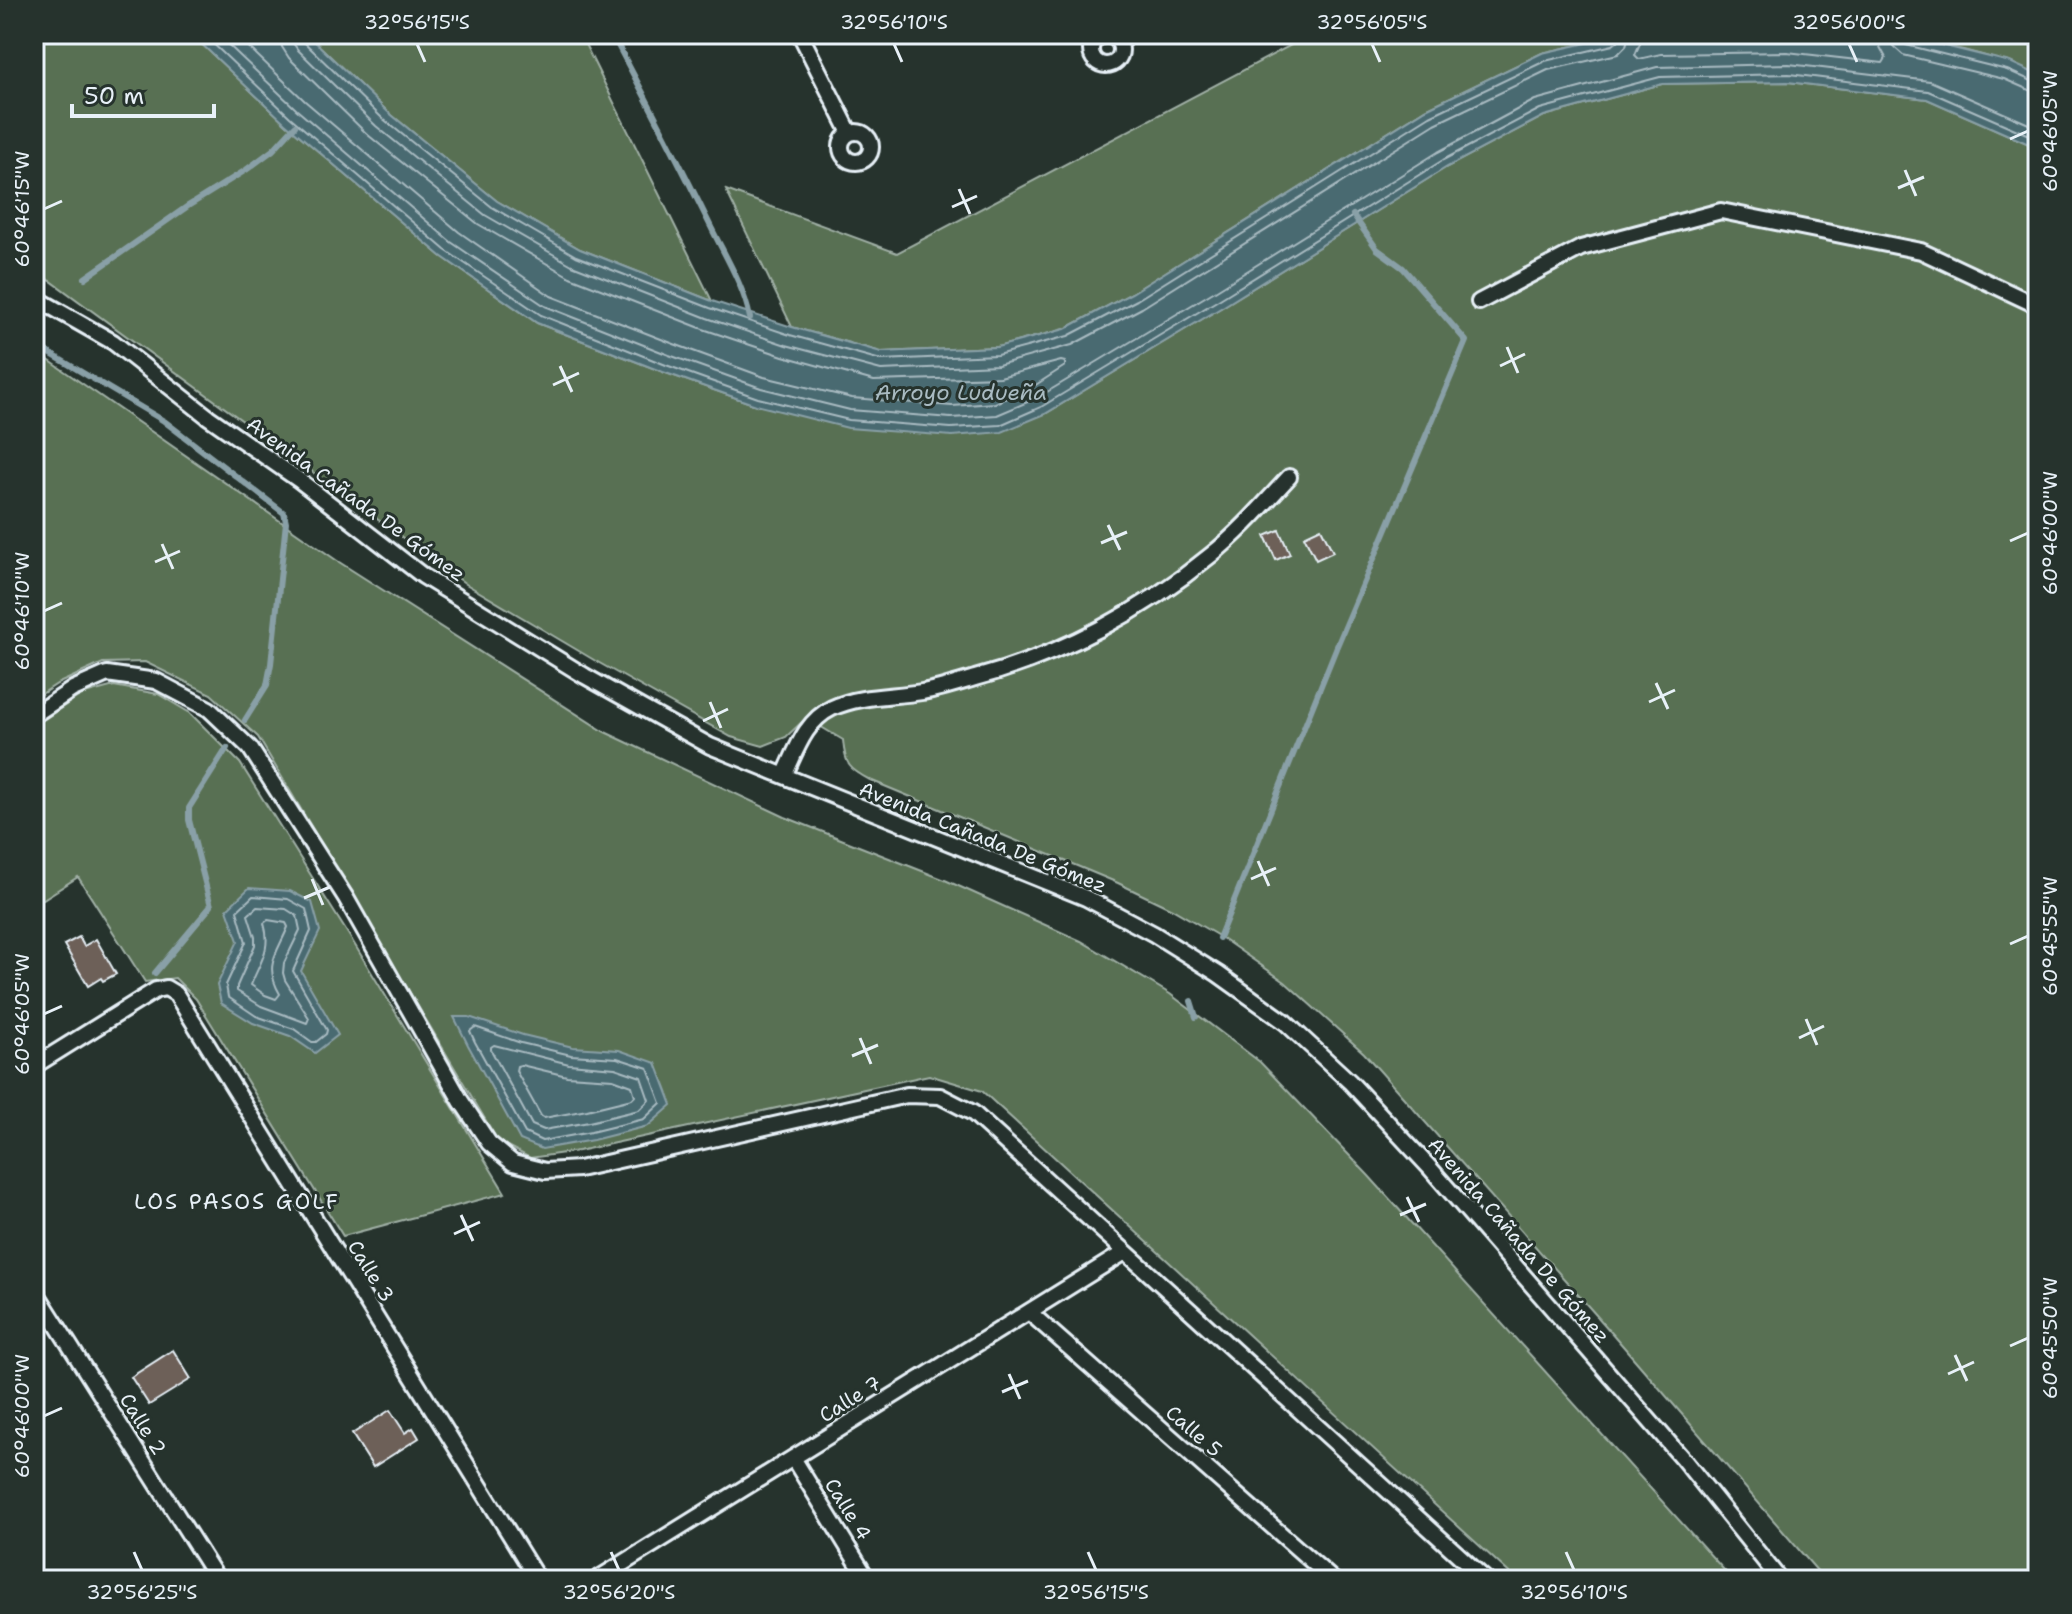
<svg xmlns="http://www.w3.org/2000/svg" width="2072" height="1614" font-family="'Shantell Sans',sans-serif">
<rect width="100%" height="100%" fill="#26332d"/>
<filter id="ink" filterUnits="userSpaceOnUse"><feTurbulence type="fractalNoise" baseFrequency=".0125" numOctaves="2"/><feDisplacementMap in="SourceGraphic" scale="16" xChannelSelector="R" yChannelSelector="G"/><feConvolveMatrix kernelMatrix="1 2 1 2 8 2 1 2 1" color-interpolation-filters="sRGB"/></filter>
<g filter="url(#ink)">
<path fill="#596f53" stroke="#a0b0a6" stroke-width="2" d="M34 34H191L285 123 441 256 537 323 663 372 756 405 1045 414 1224 306 1447 167 1544 116 1662 84 1788 82 1927 99 2038 148V1580H1825L1604 1324 1364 1053 1285 982 1222 938 1172 909 1118 883 870 780C849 769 845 765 843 740L806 718 786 737 763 746 731 737 594 660 466 584 51 281 34 274Z
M307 34H580L712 301 580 249 497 201 388 112Z
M1312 34H1627L1542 53 1426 109 1132 293 1065 329 997 347 881 352 792 327 726 190 897 253Z
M1868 34H2038V75C1984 51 1926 40 1868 34Z
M34 350 339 562 605 732 785 817 945 880 1081 941 1170 994 1260 1062 1368 1175 1733 1580H1517L982 1091 929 1075 578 1151 530 1158 498 1141 258 737 211 694 145 662 103 663 57 684 34 699Z
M114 686 158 694 190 713 240 763 350 937 505 1193 343 1236 196 999 175 978 145 982 78 877 34 905V726L81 695Z"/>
<path fill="#4a6a71" stroke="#89a0a7" stroke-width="2" d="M191 34H307L388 112 497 201 580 249 712 301 792 327 881 352 997 347 1065 329 1132 293 1426 109 1542 53 1627 34H1868L1916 39 2010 62 2038 75V148L1927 99 1788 82 1662 84 1544 116 1447 167 1224 306 1045 414 1002 432 952 436 848 428 756 405 663 372 537 323 441 256 285 123Z
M249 888 290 891 312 902 320 931 301 971 338 1035 315 1053 290 1036 253 1023 221 1003 217 985 238 941 227 909Z
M454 1017H469L523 1035 573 1047 619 1050 656 1063 672 1105 648 1126 593 1140 542 1149 520 1140 468 1045Z"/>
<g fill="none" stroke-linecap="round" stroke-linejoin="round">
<path stroke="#a9bbc2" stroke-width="2" d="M203 34 290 117 445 250 541 315 666 365 758 398 849 420 951 428 1000 425 1041 407 1220 299 1443 160 1540 109 1660 77 1789 74 1928 91 2038 139
M217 34 297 110 451 242 545 306 669 355 761 388 850 410 951 418 997 415 1037 398 1215 291 1438 152 1535 100 1657 67 1789 64 1930 81 2038 128
M235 34 305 101 459 232 551 296 674 344 764 377 852 398 952 406 995 403 1031 388 1065 366V362L1061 361 1000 377 874 381 783 356 703 329 570 277 478 224 368 135 289 58 282 47 280 34
M292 34 293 43 298 50 376 126 485 215 572 265 707 318 786 345 881 370 998 365 1072 345 1142 308 1435 124 1548 70 1618 54 1626 46 1629 34
M302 34 305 43 382 118 492 207 576 256 710 308 790 335 881 360 997 355 1068 336 1137 300 1430 116 1545 61 1613 45 1618 41 1619 34
M1641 34 1640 43 1635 55 1639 59 1661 54 1787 52 1883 63 1886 58 1880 47 1878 34
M1890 34 1893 46 1903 55 2004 79 2029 90 2038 91
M1900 34 1901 41 1906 45 2007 70 2032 81H2038
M253 896 288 899 306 909 311 931 293 971 327 1030 326 1034 316 1042H312L294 1029 256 1016 228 997 226 985 246 942 237 911Z
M257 907 286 909 297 916 300 930 284 963 283 973 285 980 309 1018 307 1023 261 1006 237 991V986L255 945V937L248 915Z
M268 920 286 923 288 927C277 954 263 965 280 994L276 999 265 995 251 985C260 961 272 950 264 923Z
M475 1027 521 1043 571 1055 617 1058 648 1068 661 1103 644 1119 591 1132 542 1141 525 1133 475 1042 470 1031Z
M494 1045 569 1064 615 1068 641 1077 649 1100 639 1110 589 1122 544 1130 532 1125 491 1050V1047Z
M521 1065 567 1076 613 1079 632 1086 635 1096 632 1099 587 1110 544 1118 541 1116 516 1071 517 1066Z"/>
<path stroke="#89a0a7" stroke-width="6" d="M612 34C646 98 679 162 711 227 725 256 744 286 750 318
M85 278 188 206 246 170 273 150 295 126
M34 347 41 348 164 421 284 513 286 522 271 664 267 685 245 720
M1219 938 1337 646 1466 341 1403 268 1377 249 1353 215
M155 973 211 906 189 820V808L227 748
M1191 1001 1196 1017"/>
</g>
<path fill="#6d6159" stroke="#e8f1f8" stroke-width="2" d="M1321 528 1333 552 1316 560 1304 536Z
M1279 530 1290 554 1276 560 1265 536Z
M79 937 84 946 96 939 116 974 103 981 101 978 88 986 64 945Z
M173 1350 191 1379 149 1405 131 1377Z
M390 1410 405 1433 413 1428 419 1438 373 1467 352 1434Z"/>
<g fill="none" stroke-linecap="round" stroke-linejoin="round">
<defs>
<path id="street" d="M800 34 850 133
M1091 50a15 15 0 1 1 30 0a15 15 0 1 1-30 0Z
M841 147a15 15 0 1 1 30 0a15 15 0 1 1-30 0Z
M34 297 113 342 207 416 299 480 423 576 585 676 710 746 1086 898 1154 934 1218 974 1285 1022 1350 1082 1430 1168 1683 1459 1780 1580
M1479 302 1581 248 1721 211 1921 251 2038 306
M34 715 73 689 107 674 156 681 209 709 250 748 346 898 461 1101 489 1143 513 1163 545 1171 579 1169 907 1095 940 1096 973 1113 1486 1580
M784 776C796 751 805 721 832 708 860 695 892 697 922 692 940 689 958 683 975 678 1061 655 1143 611 1211 555 1240 532 1264 504 1289 477
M34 1066 156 990 166 988 176 994 538 1580
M34 1289 218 1580
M1029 1312 1333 1580
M793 1458 868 1580
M596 1580 1125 1252"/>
</defs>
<use href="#street" stroke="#e8f1f8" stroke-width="20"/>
<use href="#street" stroke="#26332d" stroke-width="14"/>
</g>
</g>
<path fill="none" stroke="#e8f1f8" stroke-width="3" d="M417 44 425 62M894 44 902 62M1372 44 1380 62M1849 44 1857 62M2010 139 2028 131M1905 170 1916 196M1898 188 1924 177M959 189 970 214M952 207 977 196M44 209 62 201M1507 347 1518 373M560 366 572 392M1500 366 1525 354M553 385 579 373M1108 525 1120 550M2010 541 2028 533M1101 543 1127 532M162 544 173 569M155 562 180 551M44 611 62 603M1656 683 1668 709M710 702 721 728M1649 702 1675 690M703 721 728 709M1258 861 1269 886M312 879 323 905M1251 879 1276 868M304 898 330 887M2010 944 2028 936M44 1014 62 1006M1806 1019 1817 1045M860 1038 871 1064M1799 1038 1824 1026M852 1056 878 1045M1407 1197 1419 1222M461 1215 473 1241M1400 1215 1426 1204M454 1234 480 1222M2010 1346 2028 1338M1955 1355 1967 1381M1009 1374 1020 1399M1948 1374 1974 1362M1002 1392 1028 1381M44 1416 62 1408M134 1552 142 1570M611 1552 619 1570M1088 1552 1096 1570M1566 1552 1574 1570"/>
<g text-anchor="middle" stroke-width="6" stroke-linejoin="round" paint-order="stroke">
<g font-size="20" fill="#e8f1f8" stroke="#26332d">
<text transform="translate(356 499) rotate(36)" y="7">Avenida Cañada De Gómez</text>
<text transform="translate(983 837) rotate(22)" y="7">Avenida Cañada De Gómez</text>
<text transform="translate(1519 1240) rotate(49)" y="7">Avenida Cañada De Gómez</text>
<text transform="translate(371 1271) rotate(58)" y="7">Calle 3</text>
<text transform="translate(850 1399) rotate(-32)" y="7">Calle 7</text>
<text transform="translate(143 1424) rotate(58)" y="7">Calle 2</text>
<text transform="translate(1194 1431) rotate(41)" y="7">Calle 5</text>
<text transform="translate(848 1509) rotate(58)" y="7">Calle 4</text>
</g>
<g font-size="22" font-style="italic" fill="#a9bbc2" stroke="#26332d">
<text x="961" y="400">Arroyo Ludueña</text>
</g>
<g font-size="22" letter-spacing="2" fill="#e8f1f8" stroke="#26332d">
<text x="237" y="1209">LOS PASOS GOLF</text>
</g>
</g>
<rect width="2072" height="1614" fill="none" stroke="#26332d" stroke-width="88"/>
<path d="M72 104v12h142v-12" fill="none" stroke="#e8f1f8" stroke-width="4"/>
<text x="84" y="104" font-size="24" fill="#e8f1f8" stroke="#26332d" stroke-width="6" paint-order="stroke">50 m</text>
<rect x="44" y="44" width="1984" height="1526" fill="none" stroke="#e8f1f8" stroke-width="3"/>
<g font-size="20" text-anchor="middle" fill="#e8f1f8">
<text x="417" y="29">32°56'15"S</text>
<text x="894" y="29">32°56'10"S</text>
<text x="1372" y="29">32°56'05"S</text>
<text x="1849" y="29">32°56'00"S</text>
<text transform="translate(2050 131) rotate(-90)" y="7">60°46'05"W</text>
<text transform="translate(22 209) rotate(-90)" y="7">60°46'15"W</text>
<text transform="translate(2050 533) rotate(-90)" y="7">60°46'00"W</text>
<text transform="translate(22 611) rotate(-90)" y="7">60°46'10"W</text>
<text transform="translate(2050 936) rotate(-90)" y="7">60°45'55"W</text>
<text transform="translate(22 1014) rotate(-90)" y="7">60°46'05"W</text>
<text transform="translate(2050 1338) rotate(-90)" y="7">60°45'50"W</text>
<text transform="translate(22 1416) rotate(-90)" y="7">60°46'00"W</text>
<text x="142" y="1599">32°56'25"S</text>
<text x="619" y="1599">32°56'20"S</text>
<text x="1096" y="1599">32°56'15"S</text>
<text x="1574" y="1599">32°56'10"S</text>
</g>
</svg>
